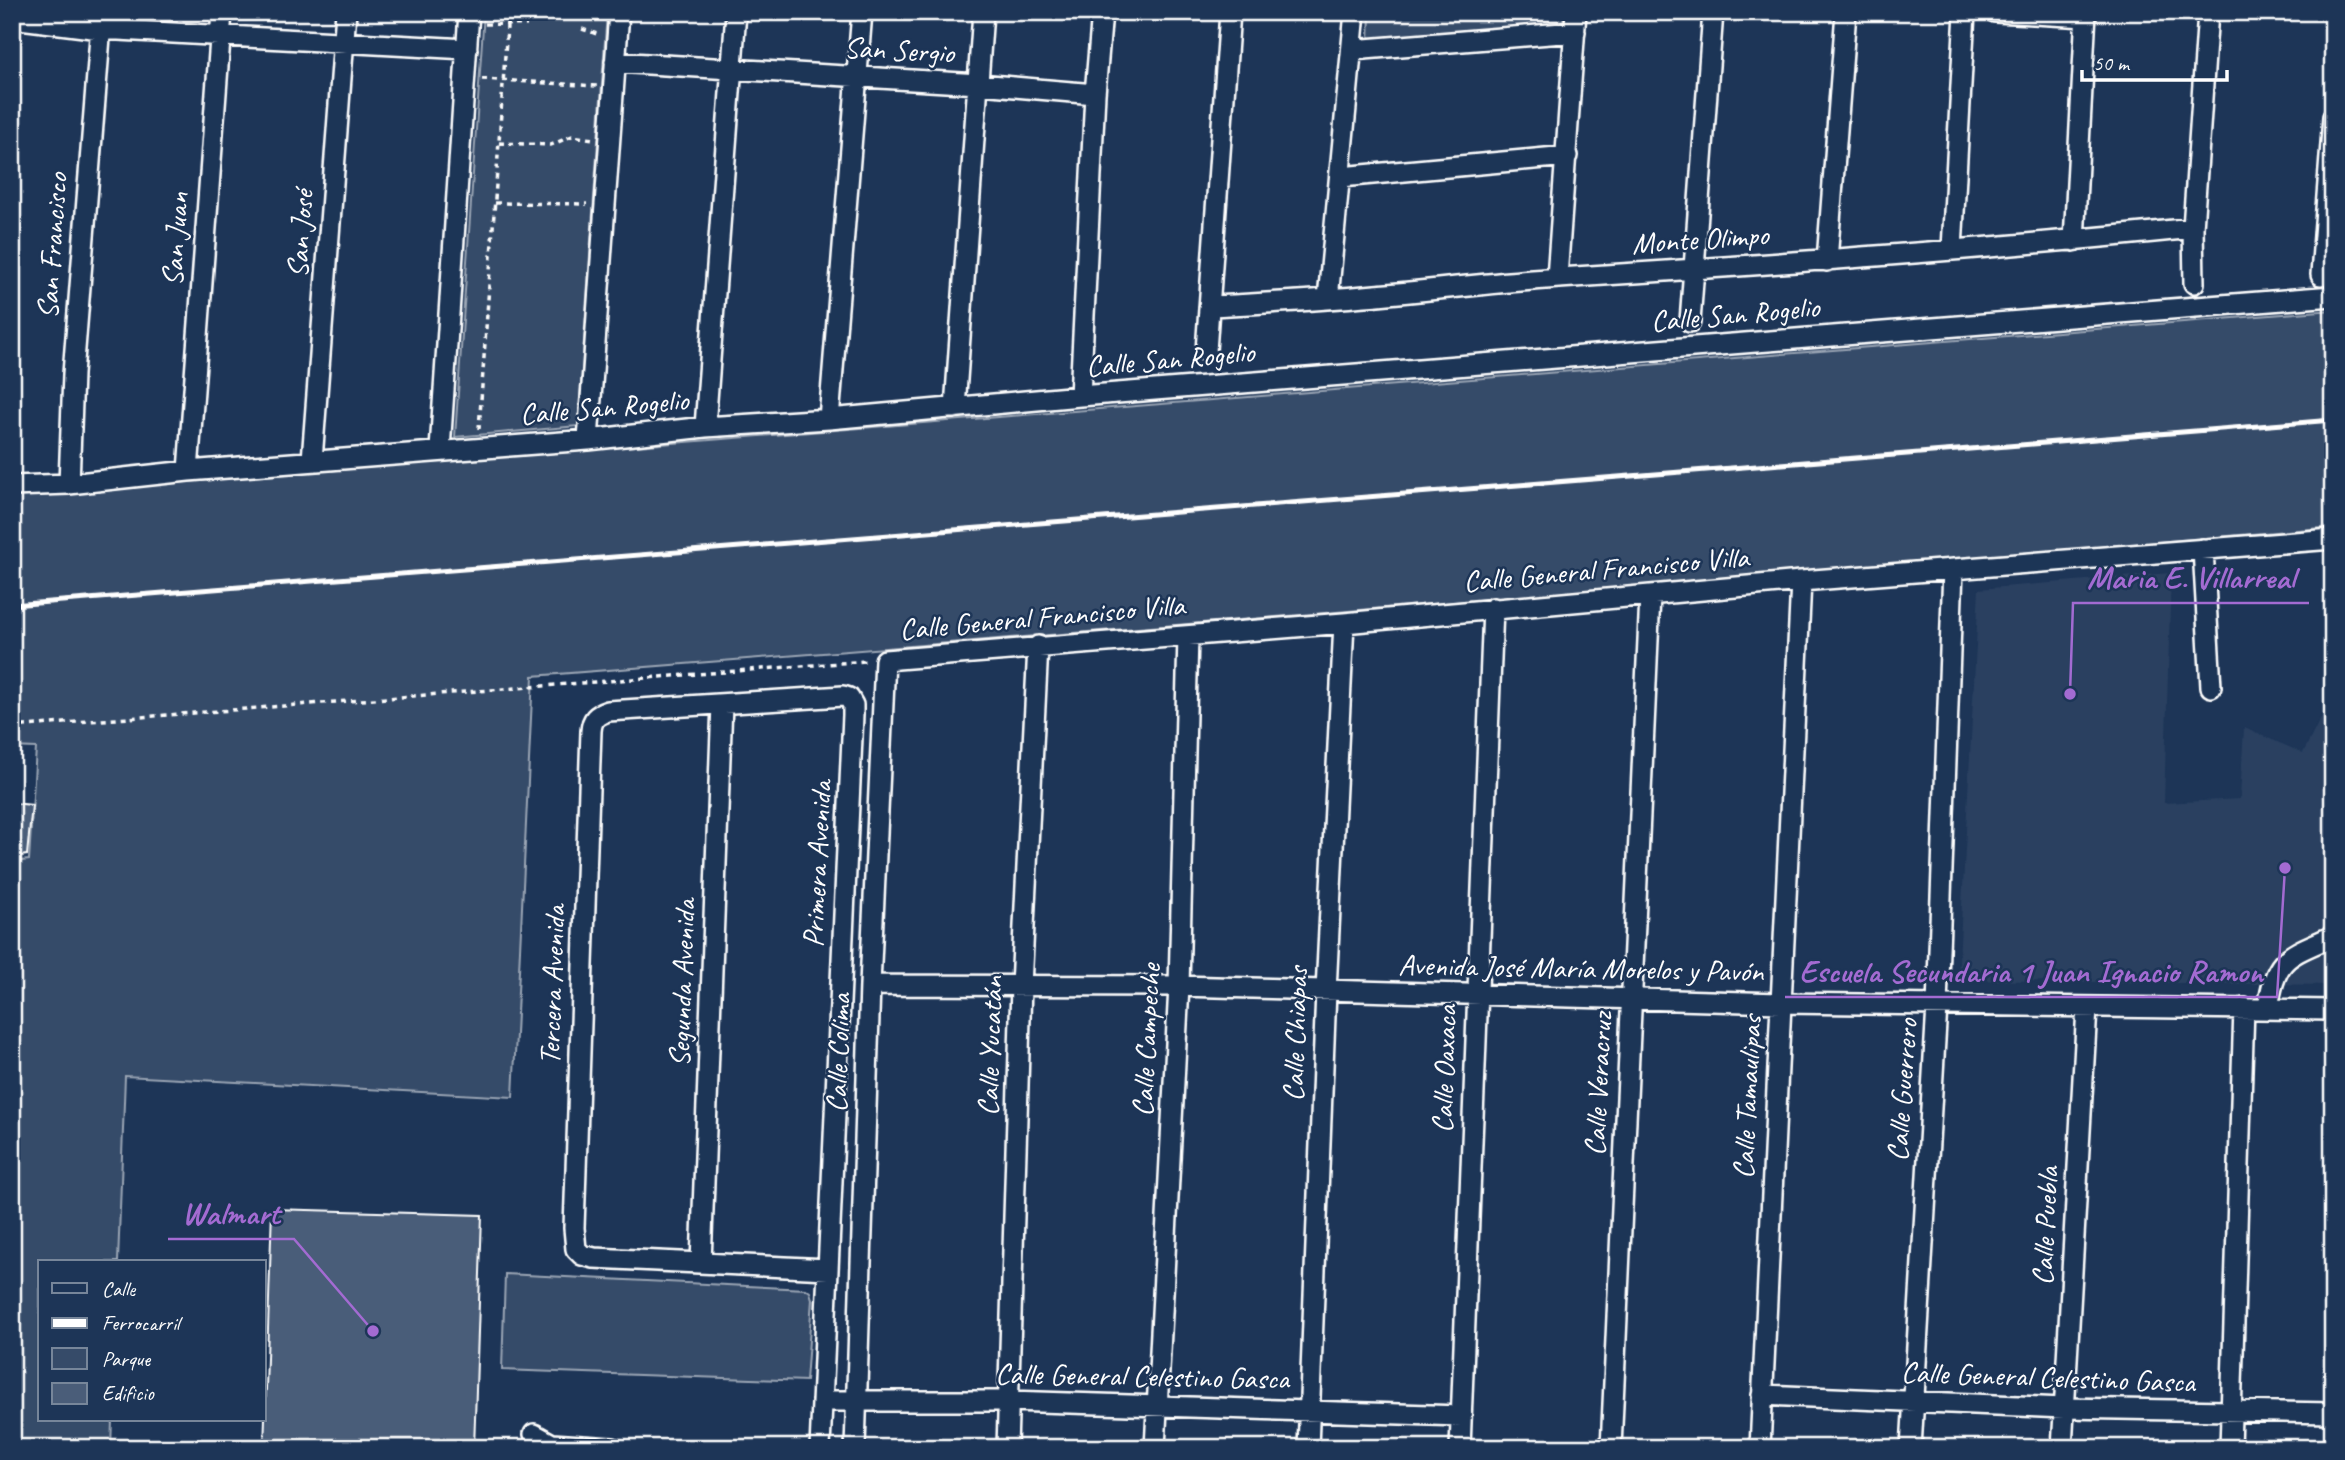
<svg xmlns="http://www.w3.org/2000/svg" width="2345" height="1460" font-family="Caveat,sans-serif">
<rect width="100%" height="100%" fill="#1d3557"/>
<filter id="ink" filterUnits="userSpaceOnUse"><feTurbulence type="fractalNoise" baseFrequency=".0143" numOctaves="2"/><feDisplacementMap in="SourceGraphic" scale="14" xChannelSelector="R" yChannelSelector="G"/><feConvolveMatrix kernelMatrix="1 2 1 2 8 2 1 2 1" color-interpolation-filters="sRGB"/></filter>
<g filter="url(#ink)">
<path fill="#2a4161" d="M2171 573 2164 803 2240 799 2244 728 2303 753 2333 694V985L1958 980 1979 589Z"/>
<path fill="#364b69" stroke="#9aa5b4" stroke-width="2" d="M484 12H607L578 426 455 437Z
M1370 12H1564L1563 24 1369 44Z
M2333 310V527L1301 615 533 676 513 1097 125 1076 118 1262H40V1420H112L111 1448H12V862L29 860 36 748 12 747V496Z
M505 1274 806 1289 810 1292 812 1299 806 1381 502 1370Z"/>
<path fill="#4a5d79" stroke="#fff" stroke-width="2" d="M12 803 32 805 27 855 12 857Z
M272 1209 482 1215 474 1448H264Z"/>
<g fill="none" stroke-linecap="round" stroke-linejoin="round">
<defs>
<path id="minor" d="M1995 12 2086 17
M12 18 100 29 467 49
M1352 50 1575 32
M615 62 979 84 1095 94
M1341 177 1567 156
M2074 241 2086 12
M1952 249 1965 12
M1827 261 1846 12
M2321 275 2333 117
M1557 278 1576 12
M2194 283 2193 228 2208 12
M1328 299 1355 12
M1211 306C1249 304 1288 302 1327 299 1404 294 1482 283 1559 278 1771 264 1982 250 2193 228
M1690 322 1713 12
M1206 351 1230 12
M1080 396 1095 94 1102 12
M955 408 983 12
M829 419 862 12
M705 427 736 12
M588 440 619 12
M440 450 469 12
M312 460 346 12
M188 471 222 12
M69 484 73 374 102 12
M12 486 69 484 188 471 588 440 705 427 829 419 1080 396 2333 296
M2203 549 2211 687
M870 985 1179 986 1781 1003 2333 1010
M2268 1009C2275 956 2288 956 2333 936
M701 1263 722 704
M1762 1395 2064 1408 2333 1413
M822 1401H1009L1461 1416
M534 1434 552 1444 613 1448
M820 1448 853 715V705L849 698 843 696 608 711C596 715 592 719 591 731L574 1228 576 1249 582 1255 594 1258 828 1269
M855 1448 870 985 885 660 1344 623 1801 581 2333 539
M1007 1448 1021 986 1038 646
M1155 1448 1179 986 1188 636
M1308 1448 1326 991 1344 623
M1460 1448 1493 608
M1611 1448 1650 596
M1760 1448 1801 581
M1911 1448 1937 1006 1953 569
M2062 1448 2087 1008
M2230 1448 2244 1008"/>
</defs>
<use href="#minor" stroke="#fff" stroke-width="24"/>
<path stroke="#fff" stroke-width="3.5" stroke-dasharray="5 5" stroke-linecap="butt" d="M485 24 527 25
M582 29 600 35
M482 79 597 86
M499 143 551 145 572 136 593 139
M495 203 587 204
M479 429 508 12
M12 727 866 661"/>
<use href="#minor" stroke="#1d3557" stroke-width="19"/>
<path stroke="#fff" stroke-width="5" d="M12 605 2333 420"/>
</g>
</g>
<g text-anchor="middle" stroke-width="5" stroke-linejoin="round" paint-order="stroke">
<g font-size="30" fill="#fff" stroke="#1d3557">
<text transform="translate(899 50) rotate(3)" y="10">San Sergio</text>
<text transform="translate(300 234) rotate(-86)" y="10">San José</text>
<text transform="translate(175 239) rotate(-86)" y="10">San Juan</text>
<text transform="translate(1700 239) rotate(-4)" y="10">Monte Olimpo</text>
<text transform="translate(52 246) rotate(-86)" y="10">San Francisco</text>
<text transform="translate(1735 314) rotate(-5)" y="10">Calle San Rogelio</text>
<text transform="translate(1170 359) rotate(-5)" y="10">Calle San Rogelio</text>
<text transform="translate(604 407) rotate(-5)" y="10">Calle San Rogelio</text>
<text transform="translate(1606 569) rotate(-5)" y="10">Calle General Francisco Villa</text>
<text transform="translate(1042 617) rotate(-5)" y="10">Calle General Francisco Villa</text>
<text transform="translate(817 864) rotate(-87)" y="10">Primera Avenida</text>
<text transform="translate(1581 968) rotate(1)" y="10">Avenida José María Morelos y Pavón</text>
<text transform="translate(682 983) rotate(-88)" y="10">Segunda Avenida</text>
<text transform="translate(552 985) rotate(-88)" y="10">Tercera Avenida</text>
<text transform="translate(1295 1034) rotate(-88)" y="10">Calle Chiapas</text>
<text transform="translate(1146 1040) rotate(-87)" y="10">Calle Campeche</text>
<text transform="translate(990 1046) rotate(-88)" y="10">Calle Yucatán</text>
<text transform="translate(838 1053) rotate(-88)" y="10">Calle Colima</text>
<text transform="translate(1444 1069) rotate(-88)" y="10">Calle Oaxaca</text>
<text transform="translate(1598 1084) rotate(-87)" y="10">Calle Veracruz</text>
<text transform="translate(1902 1090) rotate(-86)" y="10">Calle Guerrero</text>
<text transform="translate(1747 1097) rotate(-87)" y="10">Calle Tamaulipas</text>
<text transform="translate(2045 1226) rotate(-87)" y="10">Calle Puebla</text>
<text transform="translate(1142 1376) rotate(1)" y="10">Calle General Celestino Gasca</text>
<text transform="translate(2048 1377) rotate(2)" y="10">Calle General Celestino Gasca</text>
</g>
</g>
<path fill="none" stroke="#a36bd2" stroke-width="2.5" d="M2070 694L2073 603H2309M2285 868L2277 997H1785M373 1331L294 1239H168"/>
<g fill="#a36bd2" stroke="#1d3557" stroke-width="2.5">
<circle cx="2070" cy="694" r="7"/>
<circle cx="2285" cy="868" r="7"/>
<circle cx="373" cy="1331" r="7"/>
</g>
<g font-size="32" text-anchor="middle" font-weight="bold" fill="#a36bd2" stroke="#1d3557" stroke-width="5" stroke-linejoin="round" paint-order="stroke">
<text x="2191" y="588">Maria E. Villarreal</text>
<text x="2031" y="982">Escuela Secundaria 1 Juan Ignacio Ramon</text>
<text x="231" y="1224">Walmart</text>
</g>
<rect width="2345" height="1460" fill="none" stroke="#1d3557" stroke-width="42"/>
<rect x="21" y="21" width="2303" height="1418" fill="none" stroke="#fff" stroke-width="2.5" filter="url(#ink)"/>
<rect x="38" y="1260" width="228" height="161" fill="#1d3557" stroke="#77869a" stroke-width="2"/>
<rect x="52" y="1283" width="35" height="10" fill="#1d3557" stroke="#77869a" stroke-width="2"/>
<text x="102" y="1296" font-size="21" fill="#ffffff">Calle</text>
<rect x="52" y="1318" width="35" height="10" fill="#ffffff" stroke="#77869a" stroke-width="2"/>
<text x="102" y="1330" font-size="21" fill="#ffffff">Ferrocarril</text>
<rect x="52" y="1348" width="35" height="21" fill="#364b69" stroke="#77869a" stroke-width="2"/>
<text x="102" y="1366" font-size="21" fill="#ffffff">Parque</text>
<rect x="52" y="1383" width="35" height="21" fill="#4a5d79" stroke="#77869a" stroke-width="2"/>
<text x="102" y="1400" font-size="21" fill="#ffffff">Edificio</text>
<path d="M2082 70v10h145v-10" fill="none" stroke="#ffffff" stroke-width="3.5"/>
<text x="2093" y="70" font-size="21" fill="#ffffff" stroke="#1d3557" stroke-width="5" paint-order="stroke">50 m</text>
</svg>
